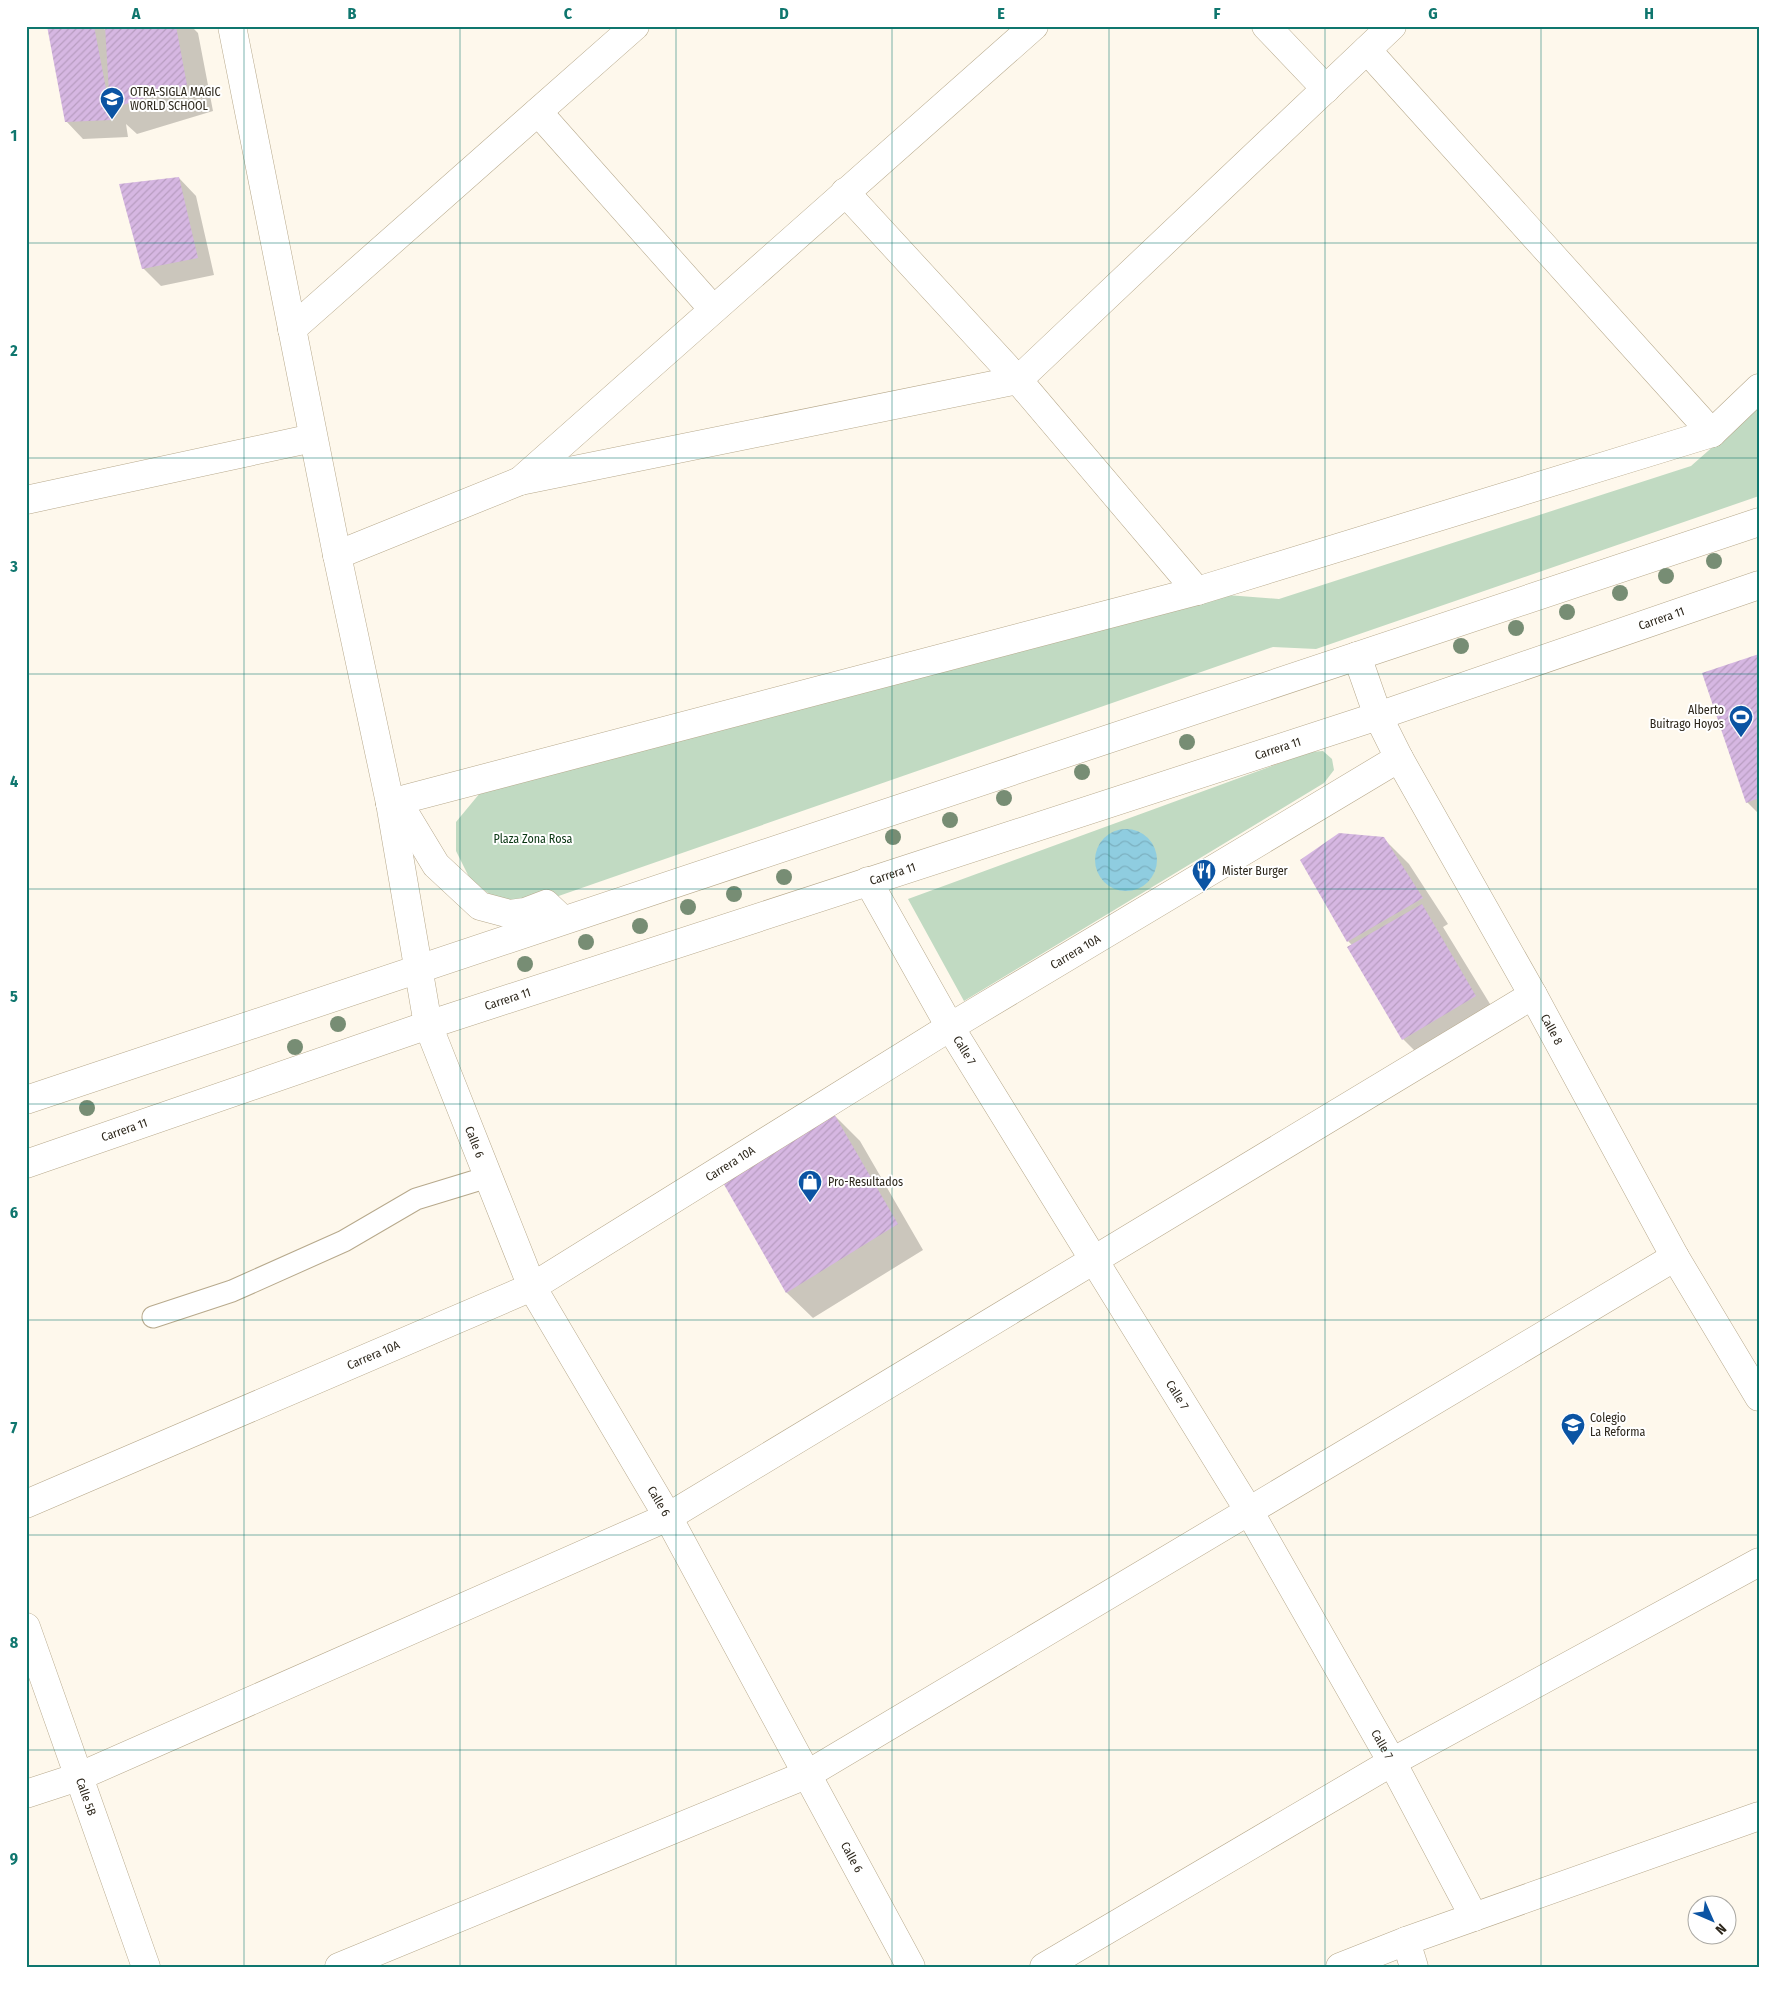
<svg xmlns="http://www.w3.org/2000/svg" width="1785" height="1993" font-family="'Fira Sans Condensed',sans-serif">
<defs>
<pattern id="water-waves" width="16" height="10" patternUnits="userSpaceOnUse" patternTransform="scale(1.25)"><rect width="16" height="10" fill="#8fcde0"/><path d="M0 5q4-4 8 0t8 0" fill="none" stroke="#7cb0c0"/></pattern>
<pattern id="building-hatch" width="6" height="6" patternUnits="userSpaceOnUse" patternTransform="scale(1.25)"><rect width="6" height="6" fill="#d6b7e2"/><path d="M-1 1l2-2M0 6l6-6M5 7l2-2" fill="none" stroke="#b89dc1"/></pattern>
</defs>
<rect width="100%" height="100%" fill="#fef8ec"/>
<path fill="#c1dac2" d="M1759 406V496L1316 649 1273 647 527 907 493 897 470 879 456 851V822L480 793 1227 595 1279 599 1691 466Z
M1323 751 1332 759 1334 770 1324 783 964 1001 908 899 1310 752Z"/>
<path fill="url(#water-waves)" d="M1095 860a31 31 0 1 1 62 0a31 31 0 1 1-62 0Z"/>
<path fill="#0003" d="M49 26H102L106 31V26H191L198 33 213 111 137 134 126 124 128 137 83 139 66 121Z
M179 178 196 196 214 275 161 286 143 268Z
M1759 655V814L1747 802Z
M1383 838 1409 864 1448 924 1443 927 1501 1022 1429 1065 1403 1039 1353 946 1348 941Z
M834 1115 860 1141 923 1250 813 1318 787 1293 724 1181Z"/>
<path fill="url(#building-hatch)" d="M47 26H94L112 120 65 122Z
M105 26H176L187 85 110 109Z
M179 177 198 258 142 269 119 184Z
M1759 654V798L1746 803 1702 673Z
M1339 833 1384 837 1423 898 1347 942 1300 860Z
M1422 904 1476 996 1402 1040 1347 947Z
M834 1114 898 1224 786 1293 722 1181Z"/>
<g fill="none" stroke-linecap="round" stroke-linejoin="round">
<defs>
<path id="lane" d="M153 1317 232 1291 344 1241 416 1199 488 1177"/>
<g id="street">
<path d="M1266 26 1326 89"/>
<path d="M1367 50 1712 433"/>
<path d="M538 112 713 309"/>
<path d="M845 192 1018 380 1197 591"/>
<path d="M292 329 635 26"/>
<path d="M520 481 1034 26"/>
<path d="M26 500 313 438"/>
<path d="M337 555 520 481 1018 380 1392 26"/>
<path d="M390 803 1197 591 1712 433 1759 388"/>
<path id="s1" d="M868 881 950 1027 1249 1511 1392 1762 1474 1917"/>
<path id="s2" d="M26 1504 532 1287 950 1027 1399 758"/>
<path d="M26 1794 78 1777 668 1517 1533 995"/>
<path d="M1406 1941 1414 1967"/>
<path d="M339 1967 808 1774 1675 1257"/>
<path d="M1044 1967 1392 1762 1759 1562"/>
</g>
<g id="secondary">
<path id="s3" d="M232 26 337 555 390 803 428 1025 532 1287 668 1517 911 1967"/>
<path id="s4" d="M1357 656 1378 716 1399 758 1533 995 1675 1257 1759 1397"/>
<path d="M390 803 407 817 436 865 480 906 510 914 525 912 546 904 563 920"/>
<path d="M26 1100 1759 522"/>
<path id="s5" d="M26 1164 428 1025 1378 716 1759 585"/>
<path id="s6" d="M26 1627 146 1967"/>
<path d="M1340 1967 1406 1941 1759 1816"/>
</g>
</defs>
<use href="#lane" stroke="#b7a98c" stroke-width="23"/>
<use href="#street" stroke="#b7a98c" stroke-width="29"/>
<use href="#secondary" stroke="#b7a98c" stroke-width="29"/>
<use href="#lane" stroke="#fff" stroke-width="21"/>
<use href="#street" stroke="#fff" stroke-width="28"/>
<use href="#secondary" stroke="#fff" stroke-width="28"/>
</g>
<g fill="#778d74">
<circle cx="1714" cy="561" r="8"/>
<circle cx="1666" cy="576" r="8"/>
<circle cx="1620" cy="593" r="8"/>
<circle cx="1567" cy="612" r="8"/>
<circle cx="1516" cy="628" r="8"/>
<circle cx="1461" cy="646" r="8"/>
<circle cx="1187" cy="742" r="8"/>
<circle cx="1082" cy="772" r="8"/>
<circle cx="1004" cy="798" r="8"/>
<circle cx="950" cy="820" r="8"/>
<circle cx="893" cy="837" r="8"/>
<circle cx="784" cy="877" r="8"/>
<circle cx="734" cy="894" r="8"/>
<circle cx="688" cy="907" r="8"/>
<circle cx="640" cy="926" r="8"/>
<circle cx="586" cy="942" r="8"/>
<circle cx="525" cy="964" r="8"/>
<circle cx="338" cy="1024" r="8"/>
<circle cx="295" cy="1047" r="8"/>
<circle cx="87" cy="1108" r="8"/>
</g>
<path fill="none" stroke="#0f766e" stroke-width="1" stroke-opacity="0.55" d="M244 26V1967M460 26V1967M676 26V1967M892 26V1967M1109 26V1967M1325 26V1967M1541 26V1967M26 243H1759M26 458H1759M26 674H1759M26 889H1759M26 1104H1759M26 1320H1759M26 1535H1759M26 1750H1759"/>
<defs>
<symbol id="school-pin" viewBox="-11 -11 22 30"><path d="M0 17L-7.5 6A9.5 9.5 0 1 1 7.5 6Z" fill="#0b54a3" stroke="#fff"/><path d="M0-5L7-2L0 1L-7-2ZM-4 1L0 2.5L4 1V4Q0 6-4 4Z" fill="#fff"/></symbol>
<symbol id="stadium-pin" viewBox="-11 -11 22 30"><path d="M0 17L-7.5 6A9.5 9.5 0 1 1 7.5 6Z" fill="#0b54a3" stroke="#fff"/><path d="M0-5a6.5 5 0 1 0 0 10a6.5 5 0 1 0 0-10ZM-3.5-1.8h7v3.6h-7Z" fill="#fff"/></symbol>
<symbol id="restaurant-pin" viewBox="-11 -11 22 30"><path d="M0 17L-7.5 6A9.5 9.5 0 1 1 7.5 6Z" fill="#0b54a3" stroke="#fff"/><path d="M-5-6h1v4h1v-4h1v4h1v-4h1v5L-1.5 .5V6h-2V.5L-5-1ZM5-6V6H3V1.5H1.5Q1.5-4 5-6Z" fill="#fff"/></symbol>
<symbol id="shop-pin" viewBox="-11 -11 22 30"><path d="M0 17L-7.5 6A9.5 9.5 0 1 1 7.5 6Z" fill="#0b54a3" stroke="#fff"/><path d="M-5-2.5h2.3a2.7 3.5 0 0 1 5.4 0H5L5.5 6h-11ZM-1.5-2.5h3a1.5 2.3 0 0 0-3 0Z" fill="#fff"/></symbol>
</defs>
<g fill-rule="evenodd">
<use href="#school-pin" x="98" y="85" width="28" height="38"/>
<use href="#stadium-pin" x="1727" y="703" width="28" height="38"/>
<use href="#restaurant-pin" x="1190" y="857" width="28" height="38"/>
<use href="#shop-pin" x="796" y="1168" width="28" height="38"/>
<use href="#school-pin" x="1559" y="1411" width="28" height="38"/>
</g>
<g text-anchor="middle" stroke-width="4" stroke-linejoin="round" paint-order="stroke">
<g font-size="12" fill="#2d271c" stroke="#fff" text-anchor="start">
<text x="130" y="96">OTRA-SIGLA MAGIC<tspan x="130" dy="14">WORLD SCHOOL</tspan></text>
<text x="1724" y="714" text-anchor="end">Alberto<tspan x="1724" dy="14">Buitrago Hoyos</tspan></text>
<text x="1222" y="875">Mister Burger</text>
<text x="828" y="1186">Pro-Resultados</text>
<text x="1590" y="1422">Colegio<tspan x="1590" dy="14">La Reforma</tspan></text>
</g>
<g font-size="12" fill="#2d271c" stroke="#fff">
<text dy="4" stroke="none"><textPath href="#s5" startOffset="1724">Carrera 11</textPath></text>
<text dy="4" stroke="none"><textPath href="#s5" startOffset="1319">Carrera 11</textPath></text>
<text dy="4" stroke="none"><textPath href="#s5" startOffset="914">Carrera 11</textPath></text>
<text dy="4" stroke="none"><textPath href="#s2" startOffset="1189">Carrera 10A</textPath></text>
<text dy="4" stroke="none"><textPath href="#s5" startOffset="509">Carrera 11</textPath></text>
<text dy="4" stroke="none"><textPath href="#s4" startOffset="422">Calle 8</textPath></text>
<text dy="4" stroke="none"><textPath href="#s1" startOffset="195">Calle 7</textPath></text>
<text dy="4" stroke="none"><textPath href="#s5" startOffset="104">Carrera 11</textPath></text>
<text dy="4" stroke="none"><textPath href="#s3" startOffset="1144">Calle 6</textPath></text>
<text dy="4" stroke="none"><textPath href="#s2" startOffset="784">Carrera 10A</textPath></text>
<text dy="4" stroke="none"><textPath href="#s2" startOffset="378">Carrera 10A</textPath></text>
<text dy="4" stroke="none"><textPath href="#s1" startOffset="600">Calle 7</textPath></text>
<text dy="4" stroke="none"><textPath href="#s3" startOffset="1549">Calle 6</textPath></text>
<text dy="4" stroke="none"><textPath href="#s1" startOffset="1005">Calle 7</textPath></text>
<text dy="4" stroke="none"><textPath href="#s6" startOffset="180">Calle 5B</textPath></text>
<text dy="4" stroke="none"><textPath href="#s3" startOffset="1954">Calle 6</textPath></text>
</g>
<g font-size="12" fill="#093612" stroke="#fff">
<text x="533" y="843">Plaza Zona Rosa</text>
</g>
</g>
<rect width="1785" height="1993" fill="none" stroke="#ffffff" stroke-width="55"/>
<g transform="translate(1712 1920) rotate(135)"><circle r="24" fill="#ffffff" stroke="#aba9a4"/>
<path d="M0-4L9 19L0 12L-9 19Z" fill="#0b54a3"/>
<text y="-8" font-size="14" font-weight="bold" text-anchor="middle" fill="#2d271c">N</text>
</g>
<rect x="28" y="28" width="1730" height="1938" fill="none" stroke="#0f766e" stroke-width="2"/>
<g font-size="16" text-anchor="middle" font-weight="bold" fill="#0f766e">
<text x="136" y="19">A</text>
<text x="352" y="19">B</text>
<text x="568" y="19">C</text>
<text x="784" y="19">D</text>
<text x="1001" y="19">E</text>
<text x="1217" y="19">F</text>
<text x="1433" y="19">G</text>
<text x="1649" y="19">H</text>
<text x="14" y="141">1</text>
<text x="14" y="356">2</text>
<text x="14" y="572">3</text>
<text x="14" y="787">4</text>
<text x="14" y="1002">5</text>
<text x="14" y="1218">6</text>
<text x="14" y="1433">7</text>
<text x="14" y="1648">8</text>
<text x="14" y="1864">9</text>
</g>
</svg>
